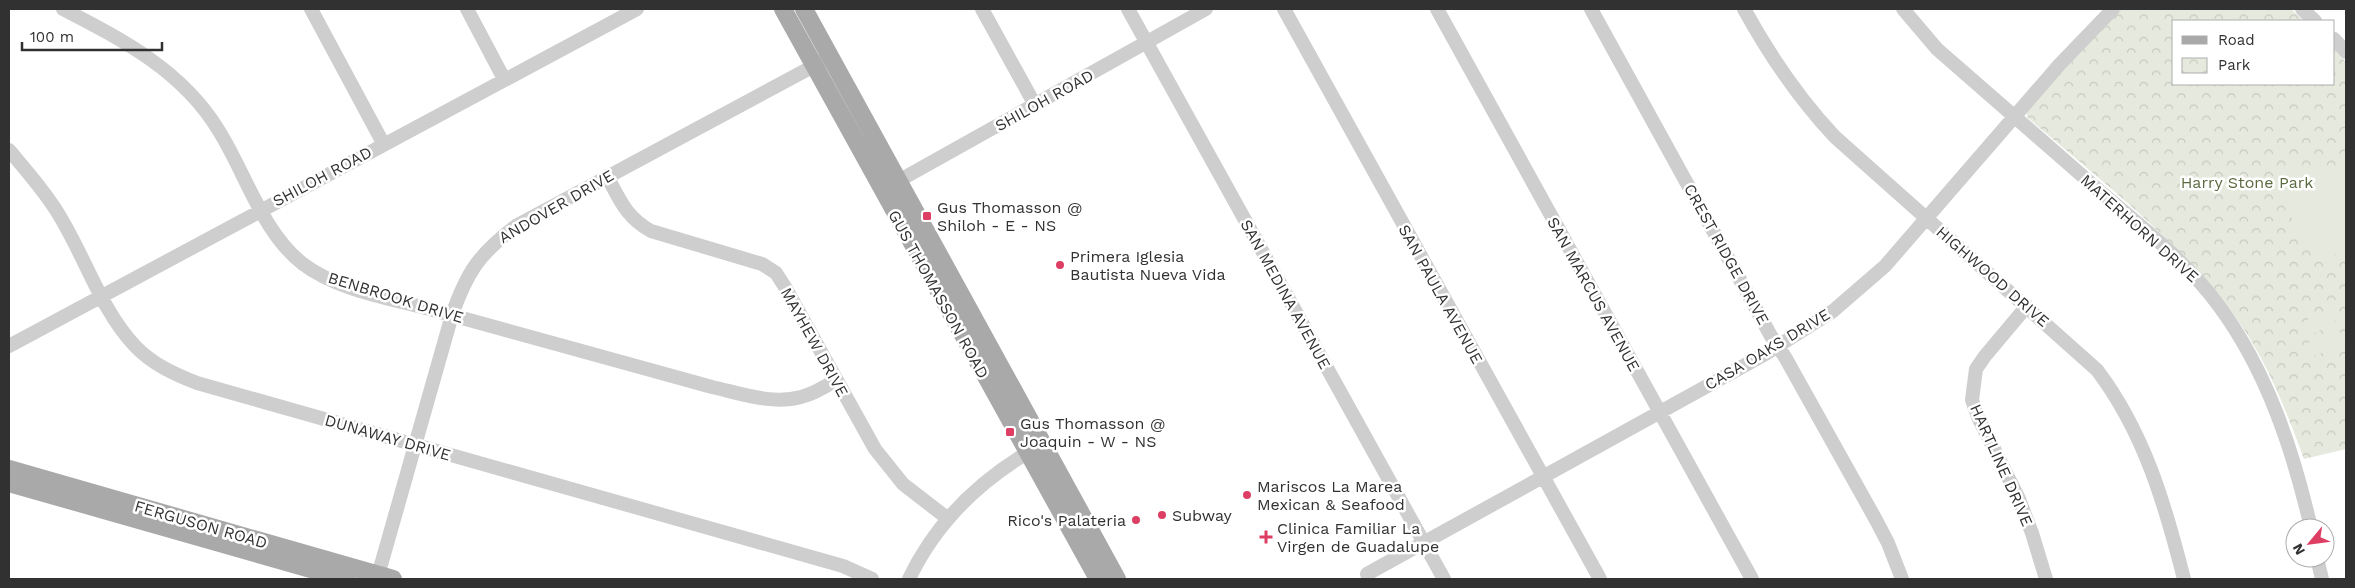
<svg xmlns="http://www.w3.org/2000/svg" width="2355" height="588" font-family="'Work Sans',sans-serif">
<defs>
<pattern id="park-crowns" width="20" height="18" patternUnits="userSpaceOnUse" patternTransform="scale(1.25)"><rect width="20" height="18" fill="#e6eade"/><path d="M2 6a3 3 0 1 1 6 0M12 15a3 3 0 1 1 6 0" fill="none" stroke="#c6c9bf"/></pattern>
</defs>
<rect width="100%" height="100%" fill="#fff"/>
<path fill="url(#park-crowns)" d="M2121 9H2291L2304 21H2174V84H2334V50L2346 62V449L2304 459C2287 413 2269 366 2241 325 2188 247 2098 179 2027 117V111L2097 31Z"/>
<path fill="#e6eade" d="M2321 167 2346 171V248L2325 260 2313 256 2270 179 2304 168Z
M2329 309 2336 323 2306 337 2299 324Z
M2338 328 2345 342 2315 356 2308 343Z"/>
<g fill="none" stroke-linecap="round" stroke-linejoin="round">
<path stroke="#cecece" stroke-width="14" d="M63 9C123 40 183 71 219 131 246 174 262 232 303 264 339 291 391 298 433 310 526 336 619 361 712 387 739 393 772 405 801 397 813 394 825 387 836 380
M311 9 383 143
M467 9 504 79
M982 9 1035 105
M1128 9 1444 579
M1284 9 1600 579
M1437 9 1752 579
M1591 9 1771 336 1785 357 1876 520 1888 543 1902 579
M1744 9C1770 56 1798 98 1835 137L2097 370C2144 432 2165 504 2184 579
M1903 9 1937 49C1992 97 2047 145 2102 193 2143 228 2187 262 2219 306 2267 371 2293 450 2311 528
M2302 9 2315 21
M2334 39 2346 52
M9 150C25 169 41 187 54 207 83 250 99 308 135 346 152 364 174 374 197 383L843 566 872 579
M607 176C620 200 626 217 651 231L762 264 776 273 785 287 875 449 903 484 947 518
M882 190 1206 9
M2027 306 1985 356 1976 369 1972 400 1978 417 2019 499 2032 533 2046 579
M9 346 637 9
M2317 558 2322 579
M1367 574 1767 353 1833 311 1885 266 2060 64 2113 9
M377 579 452 315C467 272 479 254 516 226L823 61
M909 579C935 524 976 484 1027 453"/>
<path stroke="#a9a9a9" stroke-width="18" d="M783 9 1098 579
M804 9 1117 579
M9 469 393 579
M9 483 346 579"/>
</g>
<g fill="#dd3f64" stroke="#fff" stroke-width="2">
<rect x="922" y="211" width="10" height="10" rx="2.5"/>
<circle cx="1060" cy="265" r="5"/>
<rect x="1005" y="427" width="10" height="10" rx="2.5"/>
<circle cx="1247" cy="495" r="5"/>
<circle cx="1162" cy="515" r="5"/>
<circle cx="1136" cy="520" r="5"/>
<path d="M1263.5 529.5h5v5h5v5h-5v5h-5v-5h-5v-5h5z"/>
</g>
<g text-anchor="middle" stroke-width="5" stroke-linejoin="round" paint-order="stroke">
<g font-size="16" fill="#313131" stroke="#fff">
<text transform="translate(1044 100) rotate(-29)" y="6">SHILOH ROAD</text>
<text transform="translate(322 176) rotate(-28)" y="6">SHILOH ROAD</text>
<text transform="translate(556 206) rotate(-30)" y="6">ANDOVER DRIVE</text>
<text transform="translate(2140 228) rotate(42)" y="6">MATERHORN DRIVE</text>
<text transform="translate(1727 254) rotate(61)" y="6">CREST RIDGE DRIVE</text>
<text transform="translate(1993 276) rotate(41)" y="6">HIGHWOOD DRIVE</text>
<text transform="translate(939 294) rotate(61)" y="6">GUS THOMASSON ROAD</text>
<text transform="translate(1286 294) rotate(61)" y="6">SAN MEDINA AVENUE</text>
<text transform="translate(1441 294) rotate(61)" y="6">SAN PAULA AVENUE</text>
<text transform="translate(1594 294) rotate(61)" y="6">SAN MARCUS AVENUE</text>
<text transform="translate(396 297) rotate(17)" y="6">BENBROOK DRIVE</text>
<text transform="translate(815 342) rotate(61)" y="6">MAYHEW DRIVE</text>
<text transform="translate(1767 349) rotate(-31)" y="6">CASA OAKS DRIVE</text>
<text transform="translate(388 437) rotate(16)" y="6">DUNAWAY DRIVE</text>
<text transform="translate(2002 465) rotate(66)" y="6">HARTLINE DRIVE</text>
<text transform="translate(201 524) rotate(16)" y="6">FERGUSON ROAD</text>
</g>
<g font-size="16" fill="#5b6b40" stroke="#fff">
<text x="2247" y="188">Harry Stone Park</text>
</g>
<g font-size="16" fill="#313131" stroke="#fff" text-anchor="start">
<text x="937" y="213">Gus Thomasson @<tspan x="937" dy="18">Shiloh - E - NS</tspan></text>
<text x="1070" y="262">Primera Iglesia<tspan x="1070" dy="18">Bautista Nueva Vida</tspan></text>
<text x="1020" y="429">Gus Thomasson @<tspan x="1020" dy="18">Joaquin - W - NS</tspan></text>
<text x="1257" y="492">Mariscos La Marea<tspan x="1257" dy="18">Mexican &amp; Seafood</tspan></text>
<text x="1172" y="521">Subway</text>
<text x="1126" y="526" text-anchor="end">Rico's Palateria</text>
<text x="1277" y="534">Clinica Familiar La<tspan x="1277" dy="18">Virgen de Guadalupe</tspan></text>
</g>
</g>
<rect width="2355" height="588" fill="none" stroke="#313131" stroke-width="20"/>
<rect x="2172" y="20" width="162" height="65" fill="#ffffff" stroke="#adadad"/>
<rect x="2182" y="36" width="25" height="8" fill="#a9a9a9" stroke="#adadad"/>
<text x="2218" y="45" font-size="15" fill="#313131">Road</text>
<rect x="2182" y="58" width="25" height="15" fill="url(#park-crowns)" stroke="#adadad"/>
<text x="2218" y="70" font-size="15" fill="#313131">Park</text>
<g transform="translate(2310 543) rotate(241)"><circle r="24" fill="#ffffff" stroke="#adadad"/>
<path d="M0-4L9 19L0 12L-9 19Z" fill="#dd3f64"/>
<text y="-8" font-size="14" font-weight="bold" text-anchor="middle" fill="#313131">N</text>
</g>
<path d="M22 42v8h140v-8" fill="none" stroke="#313131" stroke-width="2.5"/>
<text x="30" y="42" font-size="15" fill="#313131" stroke="#ffffff" stroke-width="4" paint-order="stroke">100 m</text>
</svg>
